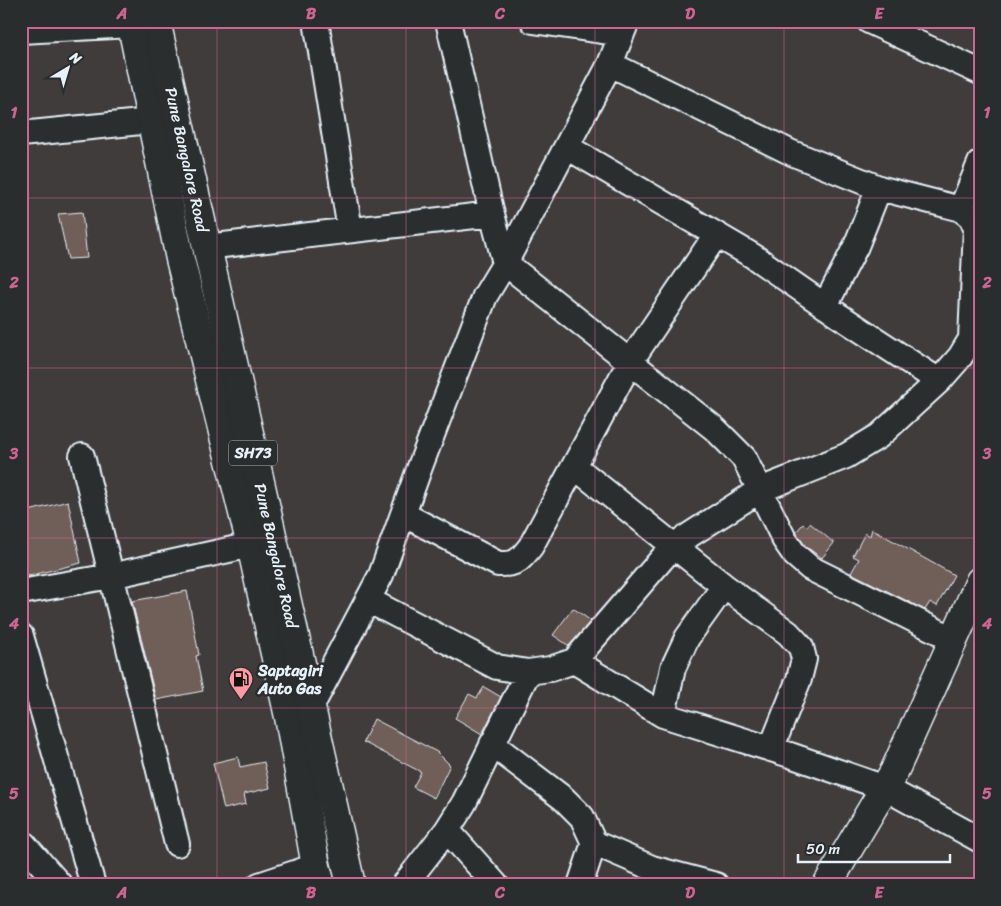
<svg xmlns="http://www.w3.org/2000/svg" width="1001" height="906" font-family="Sriracha,sans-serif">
<rect width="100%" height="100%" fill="#3f3c3b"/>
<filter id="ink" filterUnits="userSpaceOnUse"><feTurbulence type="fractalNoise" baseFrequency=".02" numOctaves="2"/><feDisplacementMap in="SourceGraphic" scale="10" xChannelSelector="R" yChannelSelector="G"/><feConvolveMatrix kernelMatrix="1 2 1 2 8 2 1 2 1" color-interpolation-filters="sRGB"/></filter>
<g filter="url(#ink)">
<path fill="#705f58" stroke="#e8f1f8" d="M82 212 87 258 68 259 58 214Z
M68 501 81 563 24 577 21 562V513Z
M810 523 834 543 822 558 805 546 796 532 803 524 807 527Z
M872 529 954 575 937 606 930 602 925 610 851 573 859 559 853 556 865 533 870 536Z
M187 591 199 655 196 656 203 691 156 700 132 601Z
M573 608 591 621 569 646 553 635Z
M484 687 501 697 482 734 455 718 469 694 477 698Z
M374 719 437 752 450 765 434 798 413 787 421 772 363 742Z
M238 757 240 767 264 762 270 788 244 794 246 804 224 809 213 763Z"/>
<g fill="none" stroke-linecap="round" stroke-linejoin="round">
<defs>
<path id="minor" d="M316 21 350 230
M448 21 492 214 505 263 715 429 744 458 784 539 795 555 810 568 953 639
M533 21 622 34
M869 21 980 72
M21 31 132 25
M21 134 151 121
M567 147 753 256 841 317 939 381 960 357 971 339 976 228 971 217 961 209 879 188 792 153 610 64
M961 209 980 163
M206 247 492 214
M825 306 856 246 879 188
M82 456 177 844
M575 467 724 586 788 633 801 647 804 659 799 679 771 749
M403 514 498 564C517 565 520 560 531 546L630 362 716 235
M21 592 111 576 251 545
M368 600 497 667 528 672 550 669 574 661 674 545 760 490 846 456 879 436 939 381
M21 636 93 885
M574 661 663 715 790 755 885 788 980 840
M311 707 381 575 421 464 485 296 505 263 610 64 627 21
M663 715 673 668 687 638 724 586
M492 744 564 799 582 817 594 843 580 885
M447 830 496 885
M21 841 60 885
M594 843 652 868 716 885
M259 885 316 866
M404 885 447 830 464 803 528 672"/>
<path id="tertiary" d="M827 885 894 772 980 581"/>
<g id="primary">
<path d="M131 21 180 259 251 545 289 717 316 866 321 885"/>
<path id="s1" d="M156 21 351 885"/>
</g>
</defs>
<use href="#minor" stroke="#e8f1f8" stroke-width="28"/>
<use href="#tertiary" stroke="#e8f1f8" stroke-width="31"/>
<use href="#primary" stroke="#e8f1f8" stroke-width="31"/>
<use href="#minor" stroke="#2a2d2e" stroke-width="24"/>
<use href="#tertiary" stroke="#2a2d2e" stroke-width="28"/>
<use href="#primary" stroke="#2a2d2e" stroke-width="28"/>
</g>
</g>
<path fill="none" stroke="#cf6492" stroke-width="1" stroke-opacity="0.55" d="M217 21V885M406 21V885M595 21V885M784 21V885M21 198H980M21 368H980M21 538H980M21 708H980"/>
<defs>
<symbol id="fuel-pin" viewBox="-11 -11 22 30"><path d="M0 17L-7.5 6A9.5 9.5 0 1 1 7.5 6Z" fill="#ff9aa2" stroke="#2a2d2e"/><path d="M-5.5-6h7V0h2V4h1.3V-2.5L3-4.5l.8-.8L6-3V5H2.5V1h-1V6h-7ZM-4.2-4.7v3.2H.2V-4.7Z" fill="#111"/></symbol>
</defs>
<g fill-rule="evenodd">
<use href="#fuel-pin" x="227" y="665" width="28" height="38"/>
</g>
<g text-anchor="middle" stroke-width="5" stroke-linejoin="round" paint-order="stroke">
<rect fill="#2a2d2e" stroke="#afb6bb" stroke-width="1" x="229" y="440.5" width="48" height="25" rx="4"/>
<g font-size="15" font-weight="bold" fill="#e8f1f8">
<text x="253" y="458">SH73</text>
</g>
<g font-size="16" fill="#e8f1f8" stroke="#2a2d2e">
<text dy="6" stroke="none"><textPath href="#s1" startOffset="142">Pune Bangalore Road</textPath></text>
<text dy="6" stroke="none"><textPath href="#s1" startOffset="548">Pune Bangalore Road</textPath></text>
</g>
<g font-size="16" font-weight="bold" fill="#e8f1f8" stroke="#2a2d2e" text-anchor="start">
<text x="258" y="676">Saptagiri<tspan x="258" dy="18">Auto Gas</tspan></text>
</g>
</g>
<rect width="1001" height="906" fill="none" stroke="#2a2d2e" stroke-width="55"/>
<g transform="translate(68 68) rotate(38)" stroke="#2a2d2e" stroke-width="4" paint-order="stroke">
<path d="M0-4L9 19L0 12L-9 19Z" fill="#e8f1f8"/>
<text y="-8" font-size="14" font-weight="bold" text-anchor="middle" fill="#e8f1f8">N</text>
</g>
<path d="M798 854v8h152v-8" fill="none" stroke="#e8f1f8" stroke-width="2.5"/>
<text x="806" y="854" font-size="15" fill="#e8f1f8" stroke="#2a2d2e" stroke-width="4" paint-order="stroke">50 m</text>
<rect x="28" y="28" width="946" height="850" fill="none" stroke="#cf6492" stroke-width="2"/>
<g font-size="16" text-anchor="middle" font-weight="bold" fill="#cf6492">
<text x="122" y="19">A</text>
<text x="311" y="19">B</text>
<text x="500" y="19">C</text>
<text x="690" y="19">D</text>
<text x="879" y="19">E</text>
<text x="14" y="118">1</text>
<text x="987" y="118">1</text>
<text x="14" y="288">2</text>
<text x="987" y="288">2</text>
<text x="14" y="459">3</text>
<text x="987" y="459">3</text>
<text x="14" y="629">4</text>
<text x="987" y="629">4</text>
<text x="14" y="799">5</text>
<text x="987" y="799">5</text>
<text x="122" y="898">A</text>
<text x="311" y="898">B</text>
<text x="500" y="898">C</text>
<text x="690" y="898">D</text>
<text x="879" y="898">E</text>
</g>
</svg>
